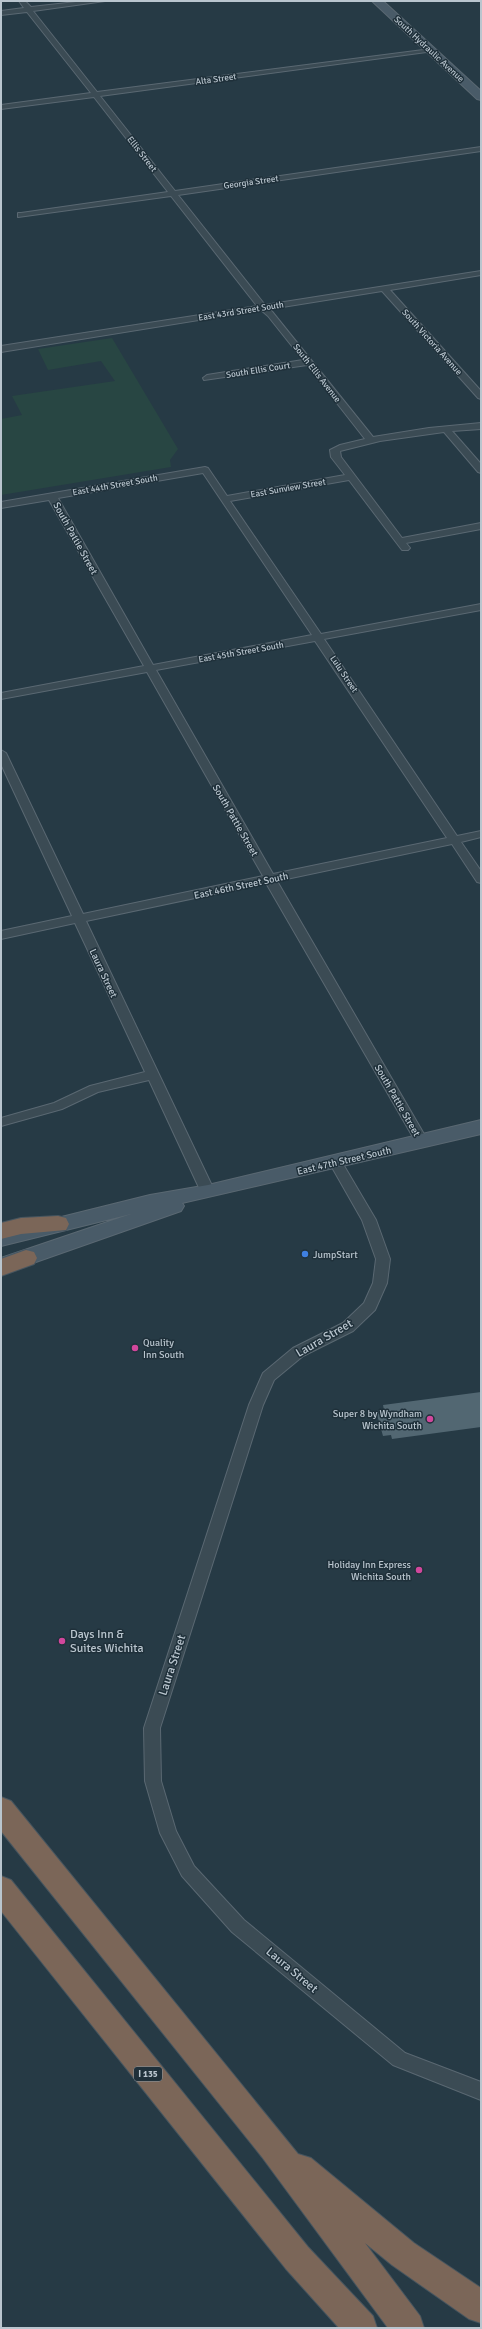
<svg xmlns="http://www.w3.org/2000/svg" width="482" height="2329" font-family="Signika,sans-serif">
<rect width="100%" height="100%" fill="#263a45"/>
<path fill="#284643" d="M112 338 178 449 170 460 171 467 1 495V419L22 415 12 396 115 381 101 361 48 370 38 349Z"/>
<path fill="#526772" d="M481 1392V1427L392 1439 391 1435 383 1436 376 1411 384 1410 383 1405Z"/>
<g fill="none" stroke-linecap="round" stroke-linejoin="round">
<defs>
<path id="street" d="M19 1H25L31 7 85 1H105L33 11 97 92 431 49 434 51 100 96 175 191 481 147V151L178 195 265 305 481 271V275L390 290 481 391V399L478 398 382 291 270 309 373 437 429 428 481 423V429L452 431 481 464V473L478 472 444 432 380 441 340 451 341 457 402 538 481 523V529L406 543 410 548 408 550H402L349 480 230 501 321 634 481 604V610L324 639 457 836 481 831V837L461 842 481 871V883L477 882 452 844 277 881 428 1141 427 1144H417L266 883 86 921 215 1192 213 1195H203L201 1192 149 1080 98 1092 62 1109 1 1126V1118L54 1103 90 1086 145 1072 75 923 1 939V931L72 916 1 764V750L6 753 83 914 263 876 147 672 1 699V693L144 666 49 500 1 508V502L205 467 208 468 227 496 345 475 331 457 330 450 340 445 365 439 307 365 204 380 203 378 207 375 303 360 268 316 261 310 1 352V346L257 306 171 196 18 217V213H21L168 192 94 97 1 109V105L91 93 27 12 1 15V11L24 8ZM203 473 312 635 153 665 58 498ZM315 641 447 838 273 874 156 670Z
M335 1157 340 1159 376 1220 390 1259 387 1283 375 1310 353 1331 303 1356 274 1380 263 1405 160 1728 161 1781 176 1831 194 1866 244 1920 405 2053 481 2082V2100L393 2065 232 1932 182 1876 160 1833 145 1781 144 1728 249 1405 263 1373 293 1348 343 1323 364 1303 373 1283 376 1259 362 1220 329 1162Z"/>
<path id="secondary" d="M372 1H383L481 91V100L477 99Z
M481 1120V1134L182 1203 184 1206 181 1211 33 1263 1 1272V1258L131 1214 1 1246V1232L150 1195 208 1185Z"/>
<path id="highway" d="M58 1216 66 1218 69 1224 66 1230 21 1234 1 1239V1223L21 1218Z
M26 1250 34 1252 37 1258 34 1264 1 1276V1259Z
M1 1797 11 1801 298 2154 311 2158 414 2243 481 2288V2323L469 2319 392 2265 365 2243 420 2316 424 2328H388L262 2157 1 1831Z
M1 1876 11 1880 308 2247 373 2316 377 2328H339L286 2269 1 1911Z"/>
</defs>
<use href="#street" stroke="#5a6872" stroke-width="2"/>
<use href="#secondary" stroke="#5a6872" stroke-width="2"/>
<use href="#highway" stroke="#46555f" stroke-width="2"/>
<use href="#street" fill="#3b4b54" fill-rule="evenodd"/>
<use href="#secondary" fill="#495b68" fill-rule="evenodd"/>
<use href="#highway" fill="#7b6658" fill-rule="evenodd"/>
</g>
<circle fill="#3f7fe0" stroke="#1f303a" stroke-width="1.5" cx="305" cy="1254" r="4"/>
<g fill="#d1479c" stroke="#1f303a" stroke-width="1.5">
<circle cx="135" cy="1348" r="4"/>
<circle cx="430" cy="1419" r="4"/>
<circle cx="419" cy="1570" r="4"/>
<circle cx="62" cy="1641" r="4"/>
</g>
<g text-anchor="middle" stroke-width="3" stroke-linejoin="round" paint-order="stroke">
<g font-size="9" fill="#b9c5ce" stroke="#1f303a">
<text transform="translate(429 49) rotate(43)" y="3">South Hydraulic Avenue</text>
<text transform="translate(216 79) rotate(-8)" y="3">Alta Street</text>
<text transform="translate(142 154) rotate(52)" y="3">Ellis Street</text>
<text transform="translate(251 182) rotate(-8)" y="3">Georgia Street</text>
<text transform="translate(241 311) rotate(-9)" y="3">East 43rd Street South</text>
<text transform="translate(432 342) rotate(48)" y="3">South Victoria Avenue</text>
<text transform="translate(258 370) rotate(-9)" y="3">South Ellis Court</text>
<text transform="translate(317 373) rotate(52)" y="3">South Ellis Avenue</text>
<text transform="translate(115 485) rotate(-10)" y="3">East 44th Street South</text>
<text transform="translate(288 488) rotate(-10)" y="3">East Sunview Street</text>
<text transform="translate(241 652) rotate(-10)" y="3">East 45th Street South</text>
<text transform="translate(344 674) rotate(56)" y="3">Lulu Street</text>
</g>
<rect fill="#1f303a" stroke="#8b98a2" stroke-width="1" x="134" y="2067" width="28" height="14" rx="3"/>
<g font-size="9" font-weight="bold" fill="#b9c5ce">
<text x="148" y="2077">I 135</text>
</g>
<g font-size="10" fill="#b9c5ce" stroke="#1f303a">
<text transform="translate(76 538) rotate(61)" y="4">South Pattie Street</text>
<text transform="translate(236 820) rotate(60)" y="4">South Pattie Street</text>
<text transform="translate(241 885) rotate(-12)" y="4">East 46th Street South</text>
<text transform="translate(104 973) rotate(65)" y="4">Laura Street</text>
<text transform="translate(398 1100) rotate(60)" y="4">South Pattie Street</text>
<text transform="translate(344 1160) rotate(-13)" y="4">East 47th Street South</text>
</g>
<g font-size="10" fill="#b9c5ce" stroke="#1f303a" text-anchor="start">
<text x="313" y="1258">JumpStart</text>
<text x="143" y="1346">Quality<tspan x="143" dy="12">Inn South</tspan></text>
<text x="422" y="1417" text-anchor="end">Super 8 by Wyndham<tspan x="422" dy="12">Wichita South</tspan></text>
<text x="411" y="1568" text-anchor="end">Holiday Inn Express<tspan x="411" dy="12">Wichita South</tspan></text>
</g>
<g font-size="12" fill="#b9c5ce" stroke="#1f303a">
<text transform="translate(324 1338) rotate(-30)" y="4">Laura Street</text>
<text transform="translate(172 1665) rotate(-72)" y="4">Laura Street</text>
<text transform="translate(292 1970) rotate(40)" y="4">Laura Street</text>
</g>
<g font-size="12" fill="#b9c5ce" stroke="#1f303a" text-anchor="start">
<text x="70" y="1638">Days Inn &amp;<tspan x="70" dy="14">Suites Wichita</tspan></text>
</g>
</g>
<rect width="482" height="2329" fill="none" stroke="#b9c5ce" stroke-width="4"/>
</svg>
